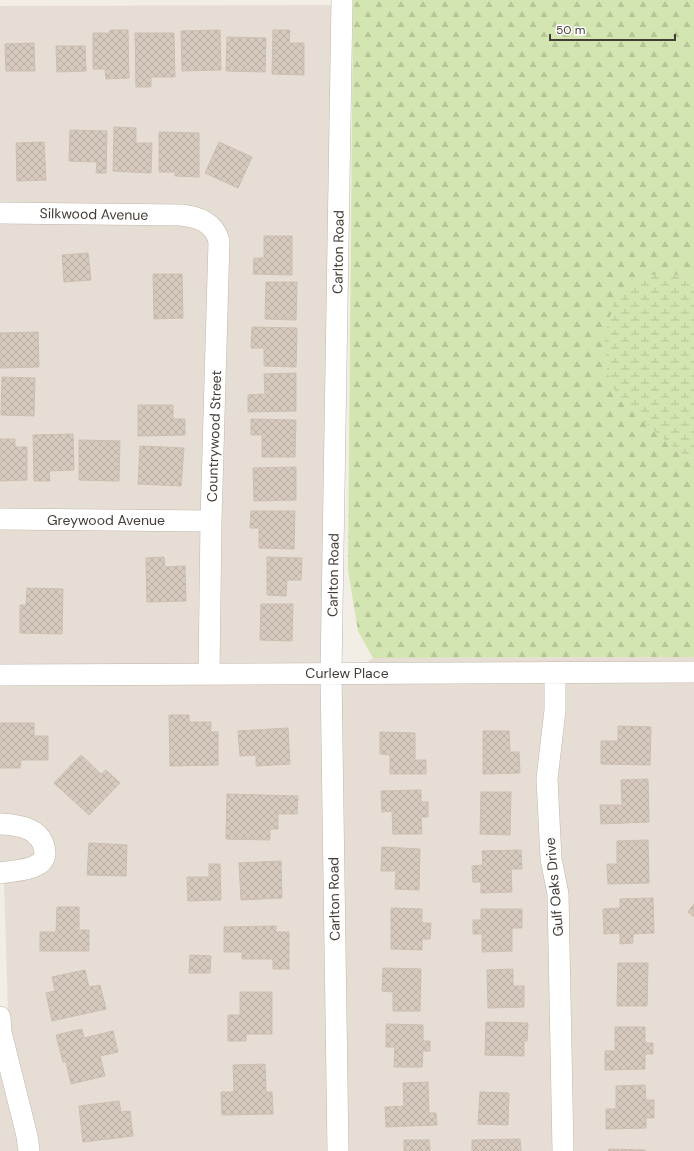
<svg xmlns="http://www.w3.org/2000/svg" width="694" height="1151" font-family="'DM Sans',sans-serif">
<defs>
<pattern id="forest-firs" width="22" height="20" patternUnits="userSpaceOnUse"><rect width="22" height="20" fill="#d3e5b0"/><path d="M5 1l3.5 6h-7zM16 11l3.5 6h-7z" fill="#b6c598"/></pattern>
<pattern id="wetland-marsh" width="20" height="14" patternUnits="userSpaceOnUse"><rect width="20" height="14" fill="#d3e5b0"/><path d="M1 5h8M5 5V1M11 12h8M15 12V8" fill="none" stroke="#b6c598"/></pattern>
<pattern id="building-cross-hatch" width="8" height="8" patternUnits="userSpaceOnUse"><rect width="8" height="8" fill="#d6cabe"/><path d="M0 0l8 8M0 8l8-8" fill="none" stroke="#b9aea4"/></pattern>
</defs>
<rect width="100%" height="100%" fill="#f2ede5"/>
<path fill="#e6ded4" d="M333 5 323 663 218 664 225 231 0 204V6Z
M0 223 180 225 201 230 211 242 203 511 0 510Z
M0 529 202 531 200 664 0 665Z
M694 657V662L366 663 373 658Z
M694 681V1151H571L556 779 564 682Z
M547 682 548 885 554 1151H347L340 683Z
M323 683 330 1151H38L10 1030 8 1012 4 883 6 882 0 867V684Z
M0 1062 20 1151H0Z"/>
<path fill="url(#forest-firs)" d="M353 0H694V286L675 274 679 452 694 460V657L373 658 358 631 348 570Z"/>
<path fill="url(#wetland-marsh)" d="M657 274H675L694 286V460L679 452 619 400 607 372 605 334 614 303 647 276Z"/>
<path fill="url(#building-cross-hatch)" stroke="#cdbeaf" d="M110 30H128L129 78 106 79 105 69H93V33H110Z
M220 30 221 70 182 71 181 31Z
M273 30H290L289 43H304V75L272 74Z
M135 33H174L175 77H151V87H136Z
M227 37 266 38 265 72 226 71Z
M34 43 35 71H6L5 44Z
M56 46H85L86 71 57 72Z
M114 127 136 128V143H152L151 173 113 171Z
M70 130 107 131 106 173H96L97 162 69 161Z
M159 132 199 133V177L175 176V172H159Z
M44 142 46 180 17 181 16 143Z
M219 142 252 157 238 188 205 173Z
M264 236H292V275L253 274 254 258H264Z
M88 253 91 280 64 282 62 255Z
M153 274H182L183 318 154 319Z
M266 282H297L296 320 265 319Z
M252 327 297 328 296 367 264 366V348H251Z
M38 332 39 367 0 368V333Z
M296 373V411L248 412V395L265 394 264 374Z
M2 377 35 378 34 416 1 415Z
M138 405H173V419H185V435L138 436Z
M251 419 296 420 295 457H262V435H251Z
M73 434 74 470 49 471 50 481H34L33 435Z
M0 439H15V447H27V480L0 481Z
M79 440 120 441 119 481 79 480Z
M140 446 184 448 181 486 138 484Z
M296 467V500L254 501 253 468Z
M251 511H295L294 549 259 548V528H250Z
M164 557 165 567 185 566 186 601 147 602 146 558Z
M267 557 302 558 301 580H287L286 596 267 595Z
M27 588 63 589 62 634 20 633V605H26Z
M261 604H293L292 641 260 640Z
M169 715H189V722H211V732H218V765L170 766Z
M0 723H34V736H48V760H21L20 768H0Z
M618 726 651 727 650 765 601 764V741H618Z
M288 728 290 764 256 766V755L240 756 238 731Z
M483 731H509L510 752H519L520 773 483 774Z
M380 732 415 733V760H426V774H390V755L380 754Z
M81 755 101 774 106 770 120 783 89 815 54 783Z
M648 779 649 822 601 824 600 805H622L621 780Z
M421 790V802H428V817H421L422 834H393L392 811 382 812 381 791Z
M481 792H511L510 835 480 834Z
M227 794 298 796 297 814H278V829H270V840L226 839Z
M648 840 649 883 608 884 607 864H617V841Z
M89 843 127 845 126 876 87 875Z
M382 847 420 849 419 890 395 889 396 871H381Z
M521 850 522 869H511L512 892 481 893V882H473L472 866 483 865 482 851Z
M281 861 282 898 241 900 239 863Z
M209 864H220L221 900 188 901 187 877H209Z
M653 898 654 933 633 934V943L620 944V933L604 934 603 909 620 908V899Z
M694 904V917L688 912Z
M57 907H79V930H89V951H40V932H56Z
M391 908 422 909V923H431L430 939H422V950L391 949Z
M481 909H522V928H512V951L482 952V934H473V920H481Z
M276 926V932H289V969H273V959H242V952H224V927Z
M190 955 211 956 210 973H189Z
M618 963H648L647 1006H617Z
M383 968 421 969 420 1011H393V992L382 991Z
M513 969V986H524V1007L488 1008 487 970Z
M85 970 89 987 100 985 106 1009 52 1021 46 993 55 991 52 977Z
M240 992H272V1034H246V1041H228V1015H240Z
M486 1022 528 1023 527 1041H524V1056L485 1055Z
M386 1024 423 1025V1041H430V1051H423L422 1067H394L395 1047H386Z
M615 1027H645V1043H653V1054H645V1069L605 1070V1051H615Z
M82 1029 84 1038 113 1031 118 1052 100 1056 105 1076 71 1084 66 1062H63L56 1035Z
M265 1064 266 1092H272L273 1114 222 1115 221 1092H234L233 1065Z
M428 1082 429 1113H436L437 1125 386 1127 385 1107 404 1106 403 1083Z
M645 1085 646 1100H654V1118H646V1128L606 1129V1109H616V1086Z
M480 1092 509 1093 508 1125 478 1124Z
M119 1101 121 1112 130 1111 133 1136 83 1142 79 1106Z
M520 1139 521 1151H472V1140Z
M404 1140H429L430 1151H404Z
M609 1149 645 1150V1151H608Z"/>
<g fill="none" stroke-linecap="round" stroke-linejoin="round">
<defs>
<path id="minor" d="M0 213 181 215C198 217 214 222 219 241L211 521 209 674
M0 519 211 521
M555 673V710L547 779 551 859 558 894 563 1151
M0 675 694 672
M0 824C20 825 43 828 45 853 45 858 42 863 37 865 27 871 11 871 0 873
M0 1017 1 1032 27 1136 29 1151
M338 1151 331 673 342 0"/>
</defs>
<use href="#minor" stroke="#c0b6ab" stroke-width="22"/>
<use href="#minor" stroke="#fff" stroke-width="21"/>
</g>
<g text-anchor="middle" stroke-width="3" stroke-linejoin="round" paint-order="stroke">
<g font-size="14" fill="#443c35" stroke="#fff">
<text transform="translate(94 214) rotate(1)" y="5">Silkwood Avenue</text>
<text transform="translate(338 252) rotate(-89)" y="5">Carlton Road</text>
<text transform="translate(214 436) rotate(-88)" y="5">Countrywood Street</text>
<text x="106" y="525">Greywood Avenue</text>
<text transform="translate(333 575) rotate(-89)" y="5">Carlton Road</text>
<text x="347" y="678">Curlew Place</text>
<text transform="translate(554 887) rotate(-95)" y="5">Gulf Oaks Drive</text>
<text transform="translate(334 899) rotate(-91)" y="5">Carlton Road</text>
</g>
</g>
<path d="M550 34v6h125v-6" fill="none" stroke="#443c35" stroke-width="2"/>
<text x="556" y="34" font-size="12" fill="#443c35" stroke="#ffffff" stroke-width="3" paint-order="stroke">50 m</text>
</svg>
